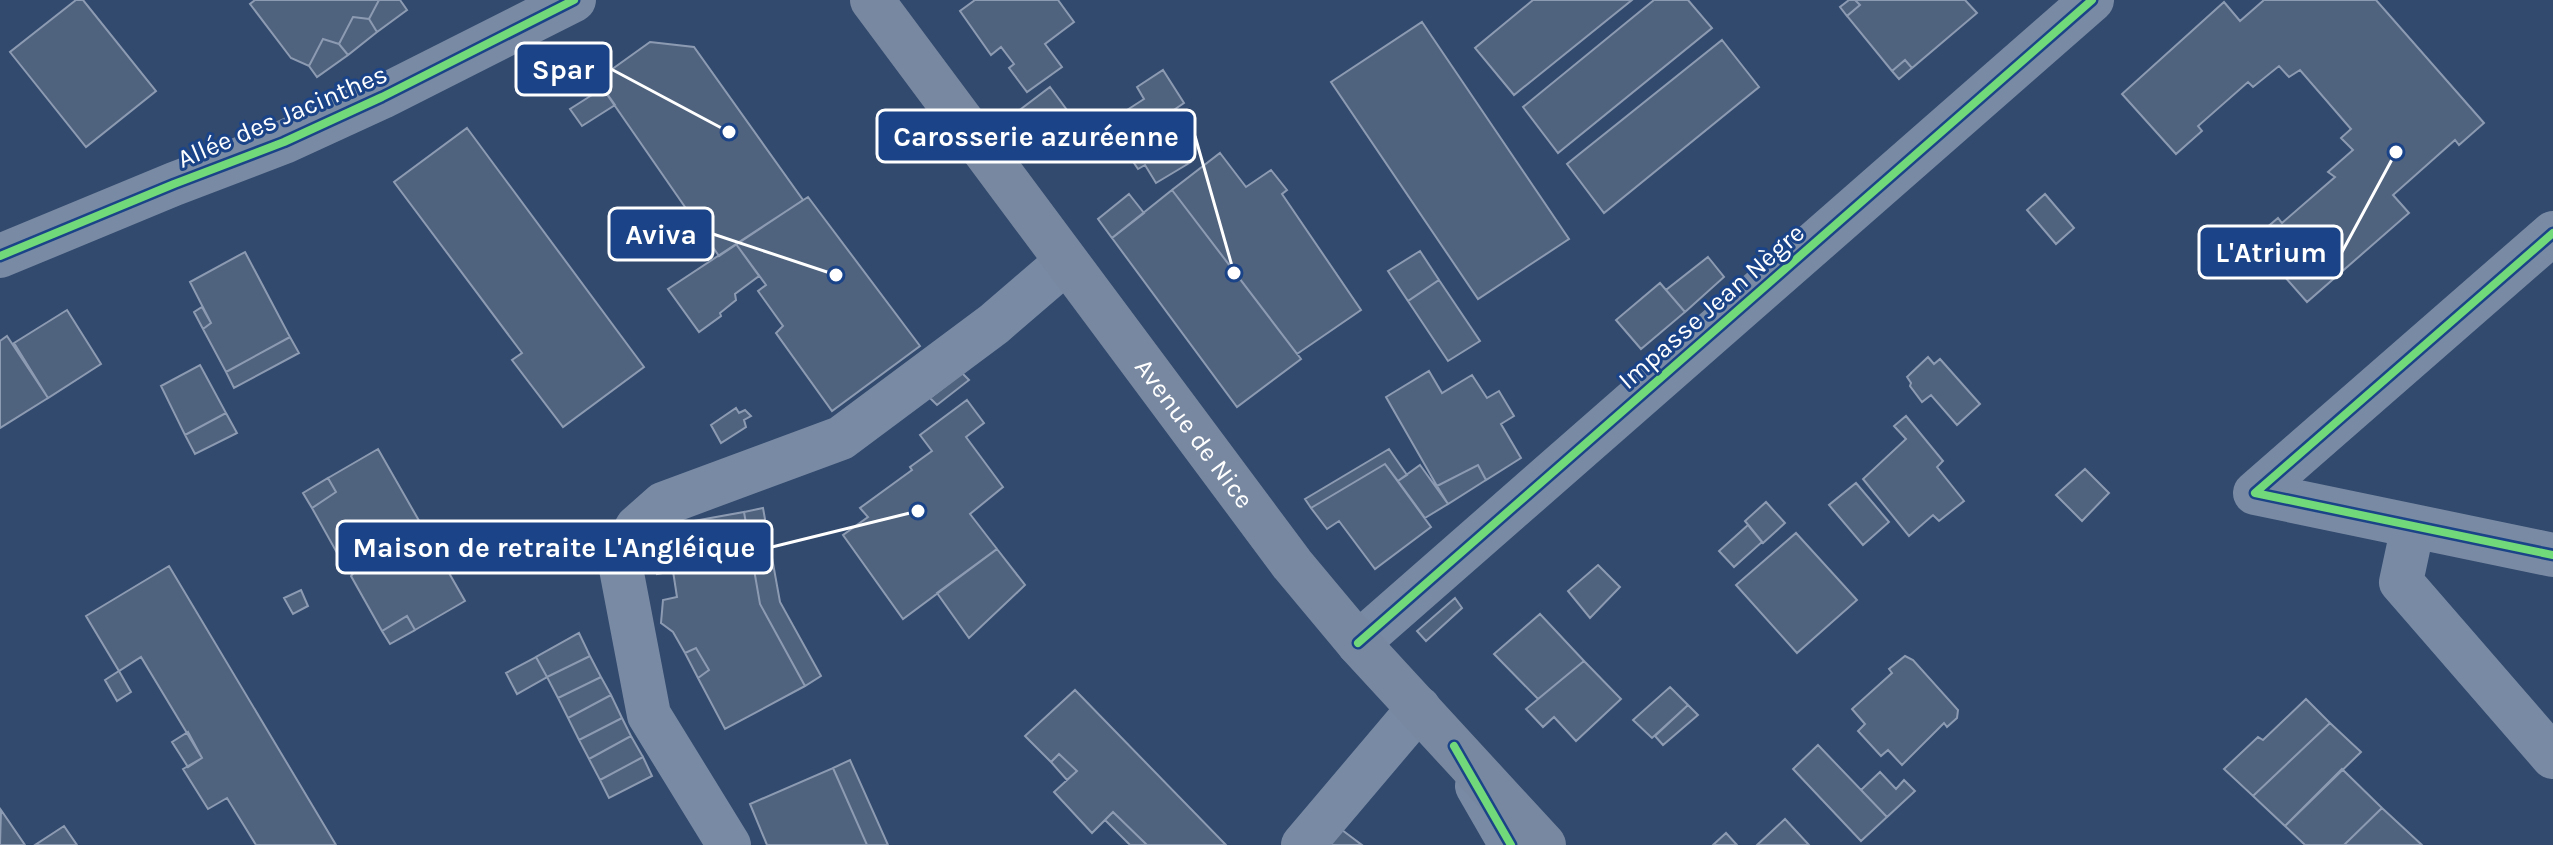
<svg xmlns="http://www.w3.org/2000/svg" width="2553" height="845" font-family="Karla,sans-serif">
<rect width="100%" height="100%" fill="#324a6e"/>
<path fill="#4f627e" stroke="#8d9bb2" stroke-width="2" d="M76 0H83L156 91 86 147 10 52Z
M255 0H379L369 19 353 17 339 44 323 39 309 66 291 58 250 4Z
M379 0H400L407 10 377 32 369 19Z
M975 0H1058L1074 22 1045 44 1062 67 1027 92 1009 68 1014 64 1001 47 991 55 960 11Z
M1533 0H1632L1514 95 1475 48Z
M1654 0H1688L1712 28 1558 153 1523 107Z
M1849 0H1855L1860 5 1847 16 1840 7Z
M1855 0H1965L1977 13 1912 68 1905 60 1892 71 1847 16 1860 5Z
M2264 0H2376L2484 123 2459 145 2455 140 2393 195 2409 213 2307 302 2252 240 2278 218 2282 223 2335 177 2328 172 2353 150 2341 138 2351 129 2300 70 2289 77 2279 66 2253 87 2248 82 2198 126 2202 131 2176 154 2122 94 2224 2 2240 21Z
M353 17 369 19 377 32 348 55 339 44Z
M1422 22 1569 239 1478 299 1331 82Z
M323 39 339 44 348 55 317 77 309 66Z
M1722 40 1759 87 1604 213 1567 164Z
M650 42 694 47 803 200 719 256 597 80Z
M1905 60 1912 68 1899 79 1892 71Z
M1163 70 1184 103 1162 118 1191 162 1156 183 1145 165 1138 169 1107 123 1144 99 1137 87Z
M1050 87 1067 110 1034 135 1017 112Z
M603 88 615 105 582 126 570 109Z
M467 128 644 367 563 427 512 360 522 353 394 182Z
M1220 153 1246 187 1271 170 1287 190 1282 194 1361 310 1297 354 1172 190Z
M1172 190 1301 359 1237 407 1112 238Z
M1129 194 1144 213 1112 238 1098 219Z
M2045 194 2074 228 2056 244 2027 210Z
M808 197 920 346 832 411 776 333 783 326 758 291 766 285 736 244Z
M736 244 759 276 735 294 736 300 720 313 721 316 699 332 668 289Z
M1420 251 1439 280 1408 301 1388 271Z
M245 252 290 337 226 372 203 329 211 323 190 282Z
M1708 257 1724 277 1685 312 1666 290Z
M1439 280 1480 341 1448 361 1408 301Z
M1660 283 1685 312 1641 349 1616 320Z
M202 307 211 323 203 329 194 312Z
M67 310 101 364 48 398 14 343Z
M7 336 48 398 0 428V341Z
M290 337 299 353 234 388 226 372Z
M1928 357 1934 364 1940 359 1980 404 1957 425 1931 395 1922 402 1910 386 1911 383 1907 377Z
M200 365 226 413 185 435 161 386Z
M1429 371 1442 393 1472 375 1487 398 1499 391 1514 416 1501 424 1521 458 1486 480 1478 465 1437 486 1386 397Z
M962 373 969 380 937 405 930 398Z
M967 400 984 423 966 437 1003 487 970 514 997 549 903 619 843 535 868 517 860 508 912 470 910 467 932 451 920 435Z
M736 408 739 413 745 410 751 416 744 420 746 427 721 443 711 425Z
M226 413 237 433 195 454 185 435Z
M1906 416 1943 461 1937 467 1964 501 1939 521 1933 515 1909 536 1863 479 1906 439 1894 426Z
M378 449 465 601 415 630 407 616 382 631 351 576 360 565 356 557 341 560 312 508 336 492 328 478Z
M1389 449 1407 475 1398 481 1385 464 1311 508 1305 499Z
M1385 464 1431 527 1375 569 1339 521 1327 529 1311 508Z
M1420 465 1448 504 1425 518 1398 481Z
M1478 465 1486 480 1448 504 1437 486Z
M2085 469 2109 493 2082 521 2056 495Z
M328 478 336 492 312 508 303 493Z
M1856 483 1889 522 1863 545 1829 505Z
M1766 502 1785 523 1763 543 1745 521Z
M763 508 780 602 821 676 805 686 760 604 744 512Z
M744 512 760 604 805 686 725 729 698 678 709 670 696 648 685 653 673 632 661 623 663 600 677 597 673 571 657 574 649 529Z
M1748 525 1762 542 1734 567 1719 551Z
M1796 533 1857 600 1797 653 1736 585Z
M997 549 1025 585 969 638 937 593Z
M1598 565 1620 587 1590 618 1568 591Z
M169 566 336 845H256L227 798 208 809 183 769 202 758 141 657 119 671 86 616Z
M301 590 308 606 293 614 284 598Z
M1455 598 1462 608 1426 641 1417 631Z
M1540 614 1584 661 1538 699 1494 654Z
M407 616 415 630 390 644 382 631Z
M579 633 590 656 547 677 536 657Z
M696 648 709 670 698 678 685 653Z
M590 656 601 677 558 698 547 677Z
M1905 656 1913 660 1958 710 1957 718 1947 727 1944 723 1902 765 1888 750 1881 756 1858 731 1865 724 1852 709 1892 673 1889 669Z
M536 657 547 677 517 694 506 673Z
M1584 661 1621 699 1576 741 1554 717 1543 727 1526 709Z
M119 671 131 692 117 701 105 680Z
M601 677 611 695 568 718 558 698Z
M1670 687 1688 705 1652 738 1633 720Z
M1075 690 1226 845H1147L1113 812 1092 833 1054 792 1077 771 1059 754 1051 762 1025 736Z
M611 695 622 718 579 740 568 718Z
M2306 699 2330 723 2253 796 2224 769 2258 737 2263 740Z
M1688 705 1698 715 1663 745 1655 736Z
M622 718 631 736 589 759 579 740Z
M2330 723 2361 752 2285 826 2253 796Z
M188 732 202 758 188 767 172 742Z
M631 736 643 757 600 780 589 759Z
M1818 745 1887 817 1861 841 1793 769Z
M1059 754 1077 771 1067 780 1051 762Z
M643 757 652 776 609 798 600 780Z
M850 760 888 845H867L833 768Z
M833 768 867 845H767L750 804Z
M2342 769 2382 808 2344 845H2305L2285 826Z
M1880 772 1896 789 1904 780 1915 791 1887 817 1861 790Z
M2382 808 2422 845H2344Z
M1 810 25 845H0Z
M1113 812 1147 845H1130L1105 820Z
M1785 819 1809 845H1757Z
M64 826 77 845H35Z
M1342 830 1362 845H1329Z
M1726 833 1737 845H1713Z"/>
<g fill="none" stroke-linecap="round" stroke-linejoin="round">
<path stroke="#798aa4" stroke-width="44" d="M2553 233 2255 493 2553 555
M0 256 174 184 284 142 382 97 574 0
M2413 526 2401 582 2553 757
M1358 643 2092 0
M1477 786 1511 845
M729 845 649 715 619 558 637 527 663 504 841 438 994 324 1066 262
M1303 845 1419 708"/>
<path stroke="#7888a1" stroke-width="44" id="s1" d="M872 0 1292 564 1358 643 1544 845"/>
<defs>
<path id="cycleway" d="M2553 233 2255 493 2553 555
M0 256 174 184 284 142 382 97 574 0
M1358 643 2092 0
M1454 746 1511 845"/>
</defs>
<use href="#cycleway" stroke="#1a4487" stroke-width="13"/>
<use href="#cycleway" stroke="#71d979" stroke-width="8"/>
</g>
<g text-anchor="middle" stroke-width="6" stroke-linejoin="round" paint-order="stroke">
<g font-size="26" fill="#fff" stroke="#1a4487">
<text transform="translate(282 116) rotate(-23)" y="9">Allée des Jacinthes</text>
<text transform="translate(1711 306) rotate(-41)" y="9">Impasse Jean Nègre</text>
<text dy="9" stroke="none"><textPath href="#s1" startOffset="540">Avenue de Nice</textPath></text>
</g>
</g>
<path fill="none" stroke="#fff" stroke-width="3" d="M729 132L611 69M1234 273L1195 136M836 275L713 234M2396 152L2342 252M918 511L772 547"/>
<g fill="#fff" stroke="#1a4487" stroke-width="3">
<circle cx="729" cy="132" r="8"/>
<circle cx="1234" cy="273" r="8"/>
<circle cx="836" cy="275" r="8"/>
<circle cx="2396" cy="152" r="8"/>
<circle cx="918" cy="511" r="8"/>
</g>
<g fill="#1a4487" stroke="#fff" stroke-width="3">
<rect x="516" y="43" width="95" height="52" rx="8"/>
<rect x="877" y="110" width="318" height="52" rx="8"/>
<rect x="609" y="208" width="104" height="52" rx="8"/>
<rect x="2199" y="226" width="143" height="52" rx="8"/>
<rect x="337" y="521" width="435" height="52" rx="8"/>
</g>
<g font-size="28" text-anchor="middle" font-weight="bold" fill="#fff">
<text x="563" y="79">Spar</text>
<text x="1036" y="146">Carosserie azuréenne</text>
<text x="661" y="244">Aviva</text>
<text x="2271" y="262">L'Atrium</text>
<text x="554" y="557">Maison de retraite L'Angléique</text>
</g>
</svg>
